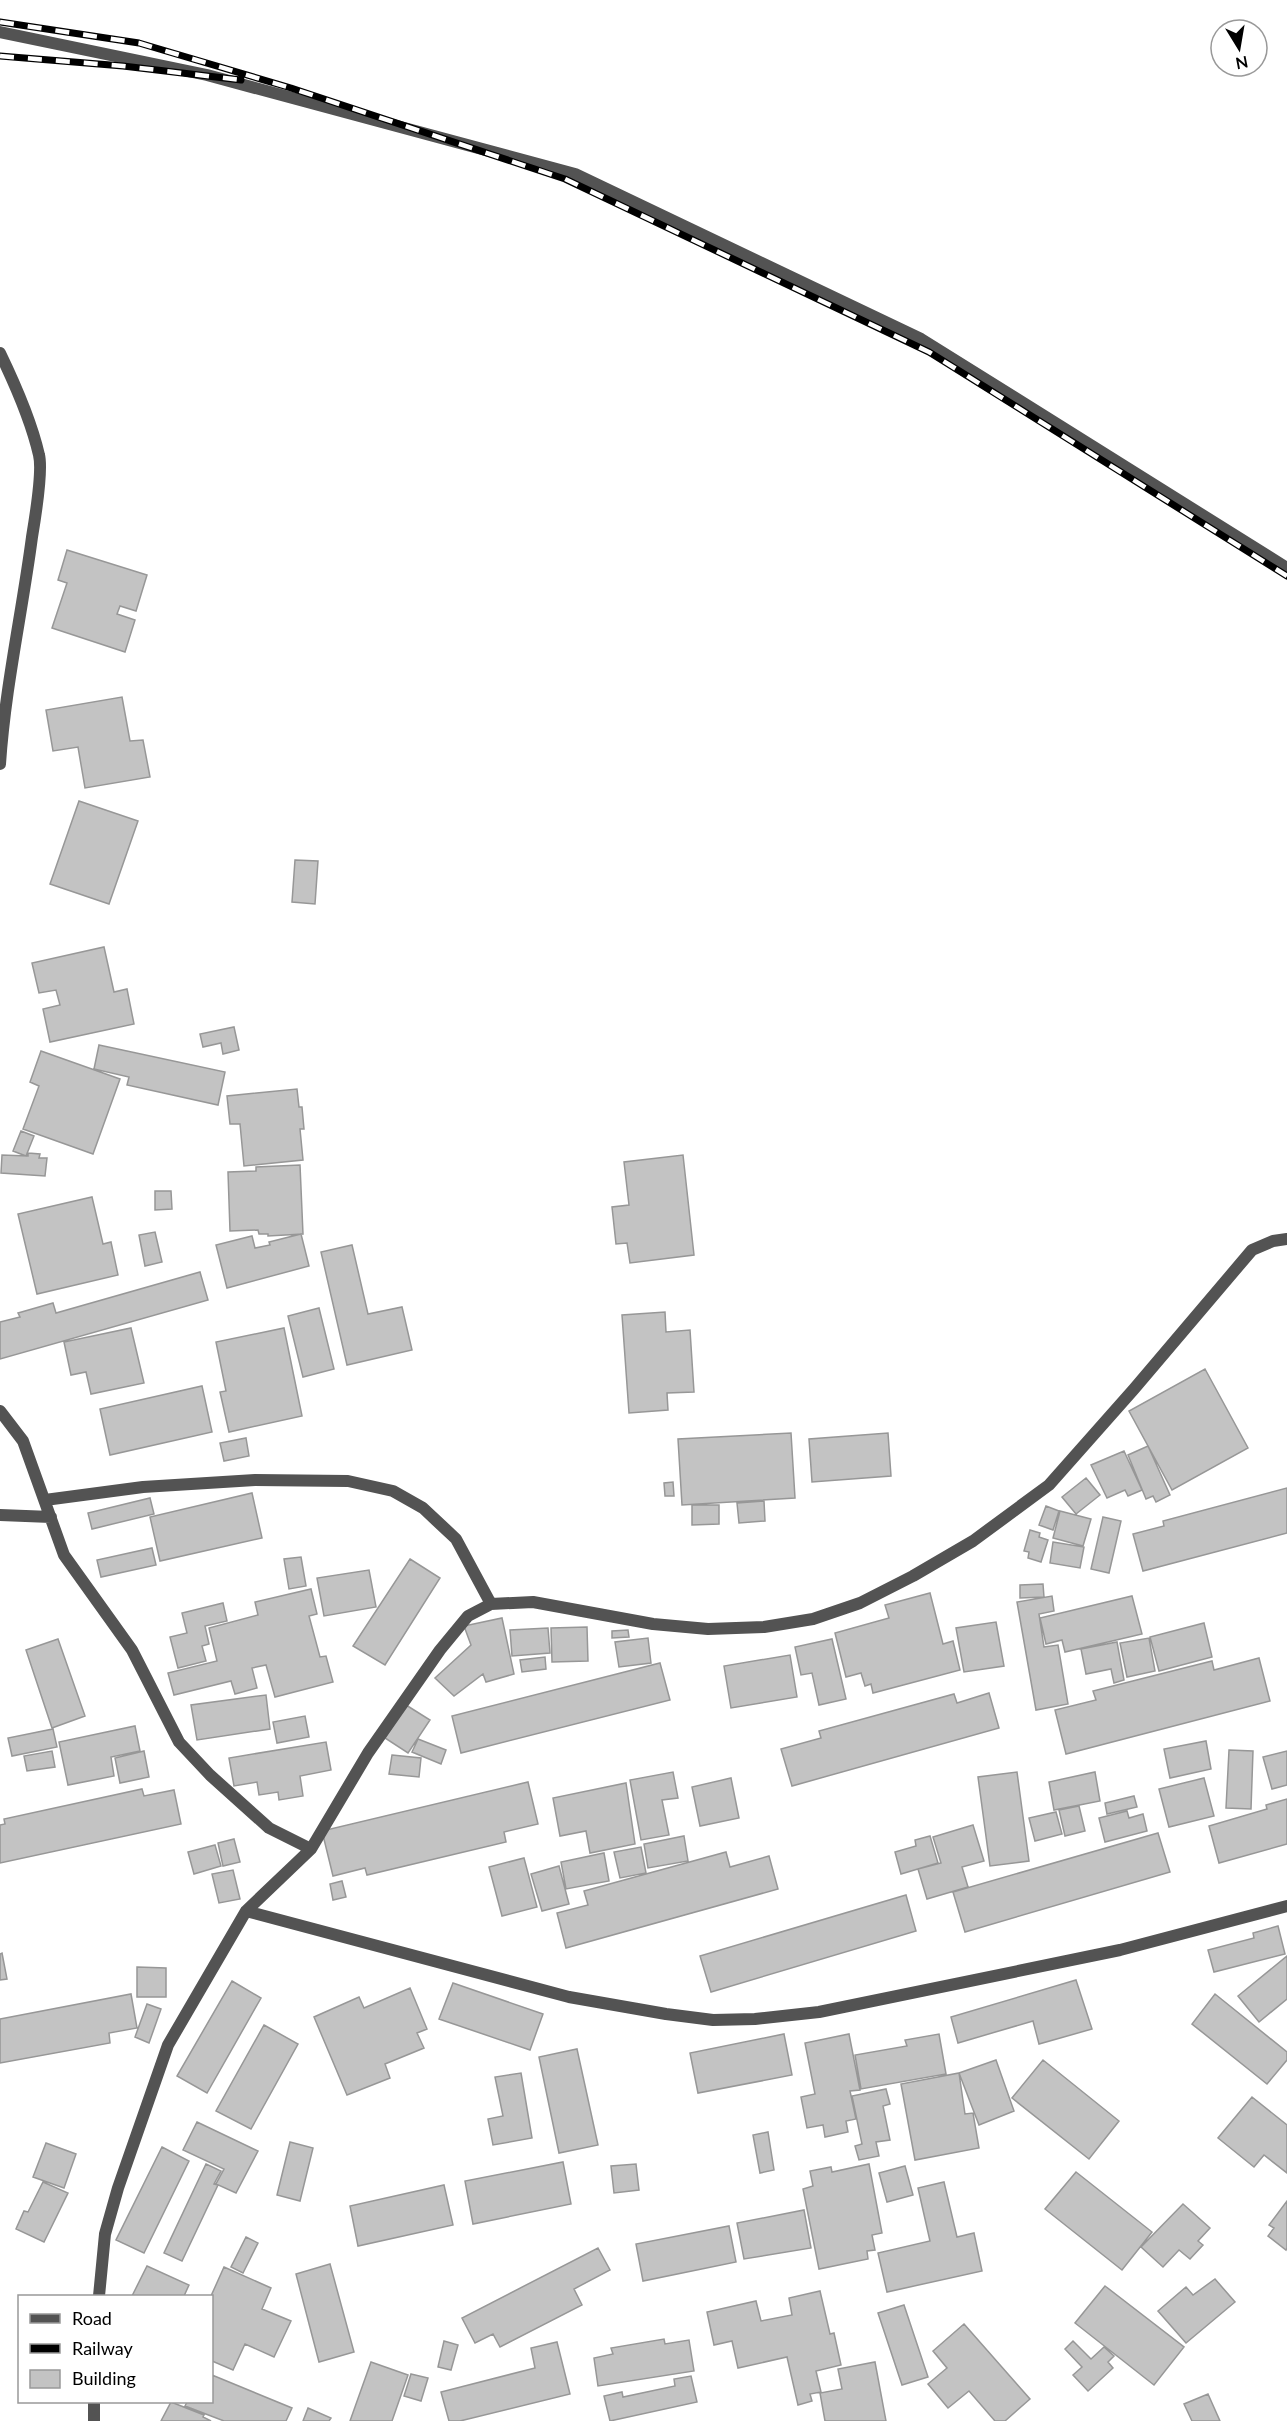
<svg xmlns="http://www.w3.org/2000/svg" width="1287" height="2421" font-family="Lato,sans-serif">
<rect width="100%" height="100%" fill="#fff"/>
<path fill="#c3c3c3" stroke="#979797" stroke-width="1.5" d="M67 550 147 575 136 611 120 606 117 614 135 620 125 652 52 628 67 583 58 580Z
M122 697 130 741 143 740 150 777 85 788 78 747 53 751 46 710Z
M79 801 138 821 109 904 50 884Z
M295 860 318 861 315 904 292 902Z
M104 947 114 992 127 989 134 1024 50 1042 43 1009 60 1005 56 990 39 993 32 963Z
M234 1027 239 1050 223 1054 221 1043 203 1047 200 1034Z
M99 1045 225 1072 218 1105 127 1085 129 1077 94 1069Z
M41 1051 120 1079 93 1154 23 1129 39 1086 30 1082Z
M297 1089 299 1107H302L304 1129H300L303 1160 244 1166 240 1124H230L227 1096Z
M21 1131 34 1136 26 1156 13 1151Z
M28 1153 40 1154 39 1158H47L45 1176 1 1173 2 1155 28 1156Z
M683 1155 694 1255 630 1263 627 1243 616 1244 612 1207 629 1205 624 1162Z
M300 1165 303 1234 268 1236V1234H259L258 1230 230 1231 228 1172 256 1171V1167Z
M155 1191H171L172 1209 155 1210Z
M92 1197 103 1244 111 1242 118 1275 37 1294 18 1214Z
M155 1232 162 1262 145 1266 139 1235Z
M301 1234 309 1266 227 1288 216 1245 252 1236 255 1248 270 1245 269 1242Z
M352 1245 368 1314 402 1307 412 1350 347 1365 321 1252Z
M200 1272 208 1300 0 1359V1322L20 1317 18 1313 53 1303 56 1313Z
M319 1308 334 1369 303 1377 288 1316Z
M665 1312 666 1332 690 1330 694 1392 667 1393 668 1410 629 1413 622 1315Z
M131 1328 144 1383 91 1394 86 1372 71 1375 64 1342Z
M284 1328 302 1416 229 1432 220 1392 226 1391 216 1342Z
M1205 1369 1248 1448 1172 1490 1129 1411Z
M202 1386 212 1432 110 1455 100 1409Z
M791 1433 795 1498 682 1505 678 1439Z
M888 1433 891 1476 812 1482 809 1439Z
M246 1438 249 1456 224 1461 220 1443Z
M1148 1446 1170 1495 1156 1502 1153 1496 1146 1499 1128 1455Z
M1124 1451 1142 1490 1128 1496 1125 1490 1107 1498 1091 1465Z
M1086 1478 1100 1495 1076 1514 1062 1497Z
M673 1482 674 1496H665L664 1483Z
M1287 1488V1533L1143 1571 1133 1534 1164 1526 1163 1521Z
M252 1493 262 1538 160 1561 150 1517Z
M150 1498 154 1514 92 1529 88 1513Z
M764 1501 765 1521 739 1523 737 1503Z
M692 1505H719V1524L692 1525Z
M1046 1506 1059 1511 1053 1530 1039 1525Z
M1060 1511 1091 1519 1083 1546 1053 1538Z
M1103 1517 1121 1521 1109 1573 1091 1569Z
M1030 1530 1040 1533 1039 1537 1048 1540 1041 1562 1028 1558 1029 1552 1024 1551Z
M1053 1542 1084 1547 1080 1568 1050 1563Z
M152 1548 156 1565 101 1577 97 1560Z
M301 1557 306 1586 289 1589 284 1559Z
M410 1559 440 1578 385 1665 353 1646Z
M369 1570 376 1607 324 1616 317 1578Z
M1043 1584 1044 1597 1020 1598V1585Z
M311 1589 317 1614 309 1616 320 1657 326 1656 333 1682 275 1697 266 1665 252 1668 257 1688 235 1694 231 1681 174 1695 168 1673 217 1661 209 1628 258 1615 255 1602Z
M930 1593 943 1644 953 1641 960 1670 873 1693 871 1684 865 1686 861 1673 846 1677 835 1633 889 1618 885 1605Z
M1052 1596 1054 1611 1039 1614 1044 1647 1058 1645 1068 1704 1036 1710 1017 1602Z
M1132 1596 1142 1634 1065 1652 1062 1640 1046 1644 1040 1618Z
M223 1603 227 1621 205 1626 209 1644 202 1646 206 1661 178 1668 170 1637 187 1633 182 1613Z
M502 1618 514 1674 486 1682 483 1674 454 1696 435 1678 471 1645 464 1626Z
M996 1622 1004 1666 964 1672 956 1628Z
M1204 1623 1212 1657 1159 1671 1150 1637Z
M587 1627 588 1661 552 1662 551 1628Z
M548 1628 550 1653 512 1656 510 1630Z
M628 1630 629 1637 612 1638V1631Z
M648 1638 651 1663 619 1667 615 1642Z
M1149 1638 1155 1671 1127 1677 1120 1643Z
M58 1639 85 1716 52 1728 26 1650Z
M832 1639 846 1699 819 1705 812 1673 801 1675 795 1647Z
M1117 1642 1124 1680 1114 1683 1111 1669 1086 1674 1081 1649Z
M790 1655 797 1697 731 1708 724 1666Z
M545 1657 546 1669 522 1672 520 1660Z
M1259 1658 1270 1701 1066 1754 1055 1710 1096 1700 1093 1691 1212 1661 1214 1670Z
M660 1663 670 1700 461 1753 452 1716Z
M989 1693 999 1728 792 1786 781 1749 821 1738 819 1731 954 1694 957 1703Z
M266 1695 270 1729 197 1740 191 1705Z
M406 1705 430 1720 408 1753 385 1738Z
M305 1716 309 1737 277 1743 273 1722Z
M135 1726 140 1751 111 1757 114 1776 68 1785 59 1742Z
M53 1729 57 1747 12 1756 8 1738Z
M418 1739 446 1750 441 1764 412 1752Z
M1206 1741 1211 1769 1170 1778 1164 1749Z
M326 1742 331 1770 300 1776 303 1796 279 1800 278 1792 259 1795 257 1782 234 1786 229 1758Z
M1229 1750 1253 1751 1251 1809 1226 1808Z
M52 1751 55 1767 27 1771 24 1756Z
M144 1751 149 1777 120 1783 115 1758Z
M1287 1751V1785L1272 1789 1263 1757Z
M392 1755 421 1758 419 1777 389 1774Z
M673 1772 678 1798 662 1800 669 1835 641 1840 630 1780Z
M1017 1772 1029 1861 990 1866 978 1777Z
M1095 1772 1100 1801 1054 1810 1049 1782Z
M731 1778 739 1818 700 1826 692 1787Z
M1204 1778 1214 1816 1169 1827 1159 1789Z
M528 1782 538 1824 504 1832 506 1842 367 1875 365 1868 333 1876 322 1831Z
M626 1783 635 1844 590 1853 586 1831 560 1836 553 1798Z
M142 1789 144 1796 174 1790 181 1824 0 1863V1825L5 1824 4 1819Z
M1134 1796 1137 1807 1107 1814 1105 1803Z
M1287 1799V1844L1219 1863 1209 1826 1267 1809 1266 1805Z
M1079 1806 1085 1831 1065 1836 1059 1810Z
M1127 1811 1129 1818 1143 1814 1147 1831 1105 1842 1099 1818Z
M1056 1812 1062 1834 1035 1841 1029 1818Z
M973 1825 984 1861 962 1867 968 1887 927 1899 918 1869 941 1863 933 1837Z
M1158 1833 1170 1872 965 1932 953 1892Z
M684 1836 688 1861 648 1868 644 1844Z
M930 1836 938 1863 901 1874 895 1852 916 1846 915 1840Z
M234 1839 240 1862 223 1866 218 1843Z
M215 1845 221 1866 194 1874 188 1852Z
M641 1847 646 1873 620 1878 614 1852Z
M726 1852 730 1867 769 1856 778 1889 566 1948 557 1913 588 1905 584 1891Z
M604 1853 609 1881 566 1889 561 1862Z
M524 1858 537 1907 502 1916 489 1867Z
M559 1866 569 1904 542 1911 531 1874Z
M233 1870 240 1899 219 1903 212 1874Z
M342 1881 346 1897 333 1900 330 1884Z
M906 1895 916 1931 711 1992 700 1956Z
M1278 1926 1285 1954 1214 1972 1208 1950 1254 1938 1253 1933Z
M2 1953 7 1979 0 1980V1954Z
M1287 1956V1999L1259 2022 1238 1996Z
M137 1967 166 1968V1997H137Z
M1076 1980 1092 2029 1039 2044 1033 2021 958 2043 951 2017Z
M232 1981 261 1998 207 2093 177 2076Z
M453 1983 543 2014 530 2050 439 2019Z
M410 1988 427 2029 417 2033 424 2048 385 2064 390 2078 347 2095 314 2017 359 1997 364 2008Z
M131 1994 137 2028 109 2033 110 2043 0 2063V2019Z
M1215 1994 1287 2052V2060L1267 2084 1192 2024Z
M147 2004 161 2009 149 2043 135 2037Z
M264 2025 298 2044 251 2129 216 2111Z
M784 2034 792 2075 698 2093 690 2053Z
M849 2034 860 2090 850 2091 856 2119 846 2121 848 2132 825 2137 823 2125 807 2128 801 2097 815 2094 805 2043Z
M939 2034 946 2074 861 2089 855 2055 907 2046 905 2040Z
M577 2049 598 2145 559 2153 539 2057Z
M996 2060 1014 2111 979 2125 959 2073Z
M1043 2060 1119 2121 1089 2159 1012 2098Z
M521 2073 532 2138 493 2145 488 2119 503 2116 495 2077Z
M959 2073 965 2114 973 2113 979 2148 915 2160 901 2084Z
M886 2089 890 2104 883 2106 890 2140 876 2142 879 2156 859 2160 855 2146 862 2144 852 2096Z
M1252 2097 1287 2125V2173L1264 2155 1254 2167 1218 2138Z
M197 2122 258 2151 236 2193 216 2184 224 2169 183 2150Z
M768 2132 774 2170 760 2173 753 2135Z
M290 2142 313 2148 300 2201 277 2195Z
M46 2143 76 2154 64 2188 33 2177Z
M162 2147 189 2161 144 2253 116 2240Z
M563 2162 571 2204 473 2224 465 2181Z
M206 2164 221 2171 214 2184 218 2185 182 2261 164 2253Z
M636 2164 639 2190 614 2193 611 2166Z
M869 2164 882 2233 872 2235 875 2250 867 2251 868 2259 819 2269 803 2189 813 2186 810 2171 831 2167 832 2172Z
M905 2166 913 2195 887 2202 879 2173Z
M1076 2172 1152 2232 1122 2270 1045 2209Z
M43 2182 68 2193 44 2242 16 2229 24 2211 28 2212Z
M944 2182 957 2237 974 2233 982 2271 887 2292 878 2253 930 2241 918 2188Z
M444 2185 453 2225 358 2246 350 2206Z
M1287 2201V2248L1286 2250 1268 2236 1274 2228 1269 2225Z
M1183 2204 1210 2228 1198 2241 1203 2245 1190 2259 1179 2250 1163 2267 1141 2247Z
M804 2210 811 2248 744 2259 737 2223Z
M729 2226 736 2262 643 2281 636 2244Z
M246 2237 258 2243 243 2273 231 2267Z
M598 2248 610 2270 574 2289 582 2305 500 2347 493 2334 475 2343 462 2318Z
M330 2264 354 2352 319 2362 296 2274Z
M147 2266 189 2285 184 2296H132Z
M224 2267 271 2288 262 2309 291 2321 274 2357 245 2344 233 2370 212 2361 211 2296Z
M1215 2279 1235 2302 1186 2343 1158 2311 1186 2287 1193 2295Z
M1105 2286 1184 2347 1154 2385 1075 2323Z
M820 2291 830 2334 834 2333 841 2365 816 2371 821 2392 810 2394 812 2401 798 2405 787 2357 738 2368 732 2341 714 2345 707 2312 756 2301 761 2321 792 2315 789 2298Z
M904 2305 928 2377 902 2385 878 2313Z
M964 2324 1030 2399 1005 2421H995L969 2391 948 2408 928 2384 947 2368 933 2351Z
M664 2339 665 2344 689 2340 694 2371 598 2386 594 2358 613 2354 611 2348Z
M444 2341 458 2345 451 2370 438 2367Z
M1073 2341 1091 2359 1104 2347 1114 2356 1108 2362 1113 2368 1088 2391 1073 2375 1082 2367 1065 2349Z
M557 2342 570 2394 460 2421H449L441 2392 535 2368 531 2348Z
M371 2362 408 2375 392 2421H350Z
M875 2362 886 2421H825L820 2393 842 2389 838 2369Z
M411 2374 428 2378 421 2401 404 2396Z
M212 2375 292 2408 286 2421H224L185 2406 187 2402H212Z
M691 2376 697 2402 610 2421 604 2396 622 2392 623 2397 675 2386 674 2379Z
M1208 2394 1220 2421H1192L1184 2404Z
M171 2402 204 2415 203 2417 211 2421H161Z
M308 2408 331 2418 329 2421H303Z"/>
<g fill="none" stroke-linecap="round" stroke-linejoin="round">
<path stroke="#535353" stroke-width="12" d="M0 32 207 75 575 174 921 339 1287 568"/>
<path stroke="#535353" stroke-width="12" d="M0 353C14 382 32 424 39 455 43 471 35 519 32 537 22 613 5 688 0 764
M0 1411 23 1441 64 1555 132 1650 179 1742 210 1775 269 1828 311 1849
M45 1500 143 1487 255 1480 348 1481 393 1491 423 1508 456 1539 491 1604
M0 1515 51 1517
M246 1911 569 1997 666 2014 713 2020 755 2019 819 2012 1120 1950 1287 1906
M99 2296 105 2234 118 2188 168 2045 246 1911 311 1849 368 1753 440 1650 468 1616 491 1604 533 1602 653 1624 708 1629 764 1627 813 1619 860 1603 913 1576 973 1541 1049 1485 1134 1389 1252 1250 1273 1241 1287 1239
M94 2421V2402"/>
<defs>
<path id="rail" d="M0 22 139 43 291 88 565 179 929 352 1287 576
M0 56 123 66 241 80"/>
</defs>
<use href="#rail" stroke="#000" stroke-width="7"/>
<use href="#rail" stroke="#fff" stroke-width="4.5" stroke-dasharray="14" stroke-linecap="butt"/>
</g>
<rect x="18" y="2295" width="195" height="108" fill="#ffffff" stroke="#999999" stroke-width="1.5"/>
<rect x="30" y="2314" width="30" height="9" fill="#535353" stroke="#999999" stroke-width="1.5"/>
<text x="72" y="2325" font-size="18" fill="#000000">Road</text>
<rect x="30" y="2344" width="30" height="9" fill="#000000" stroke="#999999" stroke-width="1.5"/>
<text x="72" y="2355" font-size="18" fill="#000000">Railway</text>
<rect x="30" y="2370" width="30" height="18" fill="#c3c3c3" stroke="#999999" stroke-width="1.5"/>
<text x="72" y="2385" font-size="18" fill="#000000">Building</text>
<g transform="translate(1239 48) rotate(169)"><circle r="28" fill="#ffffff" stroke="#999999" stroke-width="1.5"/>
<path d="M0-4.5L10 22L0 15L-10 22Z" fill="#000000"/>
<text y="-9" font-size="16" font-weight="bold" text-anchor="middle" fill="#000000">N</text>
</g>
</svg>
